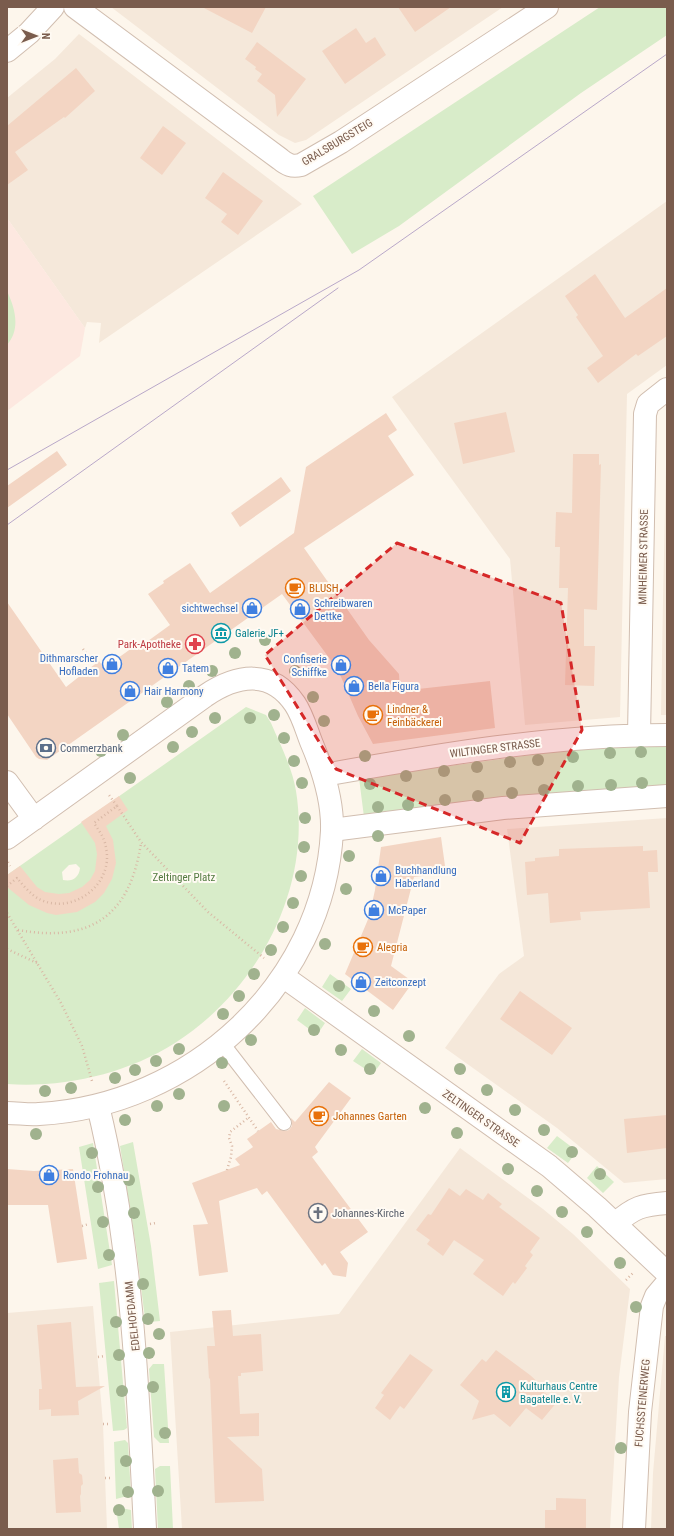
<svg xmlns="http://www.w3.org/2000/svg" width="674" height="1536" font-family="'Roboto Condensed',sans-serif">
<rect width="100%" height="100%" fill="#fdf6ec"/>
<path fill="#f5e8da" d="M111 7H503L306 140 295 143 279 135Z
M79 34 302 204 99 343 101 323 87 322 85 328 7 218V98L55 59Z
M667 201V365L627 394 620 717 525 725 510 559 392 397Z
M667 419V715H661L663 600Z
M667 818V1179L624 1183 557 1128 445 1048 499 974 524 956 507 829Z
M460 1148 543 1209 573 1234 630 1289 619 1377 610 1529H182L170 1332 339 1314Z
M93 1306 103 1424 107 1529H7V1313Z
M665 1336H667V1529H651L653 1473Z"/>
<path fill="#fde8e0" d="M7 218 85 328 80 356 7 411Z"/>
<path fill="#d8ecc9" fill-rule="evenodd" d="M600 7H667V35L581 93 399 226 352 254 313 196Z
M7 291C15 308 21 329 7 345Z
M246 707 266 715 271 723C280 744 292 767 296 791 312 889 257 991 175 1043 126 1074 64 1088 7 1084V875ZM76 864 80 868C79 878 72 882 63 880L62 872 69 865Z
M667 744V787L364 817 359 778 576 749Z
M330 974 351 989 342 1001 322 987Z
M305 1008 325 1023 317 1035 297 1020Z
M362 1049 381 1063 373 1074 353 1061Z
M557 1136 577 1151 568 1163 547 1148Z
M133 1142 151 1246 160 1321 149 1322 145 1319 136 1246 120 1146Z
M93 1143 112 1265 98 1269 79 1147Z
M597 1166 614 1182 603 1193 587 1178Z
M114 1281 127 1428 124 1430 113 1431 99 1283Z
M153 1364H164L169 1443H160L154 1437 149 1369Z
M125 1440 128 1443 131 1495 116 1499 114 1442Z
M160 1466H170L173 1529H158L155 1469Z
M116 1507 131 1510 132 1529H119Z"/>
<path fill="#f3d5c3" d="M202 7H266L252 33Z
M398 7H451L415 32Z
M356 28 366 43 375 37 386 55 345 84 322 51Z
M257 42 306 79 277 117 275 95 257 81 262 74 255 69 256 67 245 59Z
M76 68 95 91 65 118 64 117 15 152 28 170 7 185V126Z
M163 126 186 143 162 175 140 158Z
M223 172 263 201 238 235 221 222 227 214 205 198Z
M595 274 625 318 667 288V336L638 356 636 354 598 383 587 368 603 356 576 317 578 315 565 296Z
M506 412 515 452 463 464 454 423Z
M386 413 397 430 388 436 414 475 304 548 369 640 399 674 400 691 490 681 495 728 373 744 358 716 338 670 282 594 47 760 39 759 36 757 7 714V602L66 687 99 661 104 668 139 643 141 646 170 625 148 594 164 583 163 581 190 563 210 593 294 533 306 467Z
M57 451 67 465 7 508V486Z
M573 454H599V465L601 464 597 610 584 609V646H595L594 686 565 685 568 588H559L560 547H555L556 512 572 513Z
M281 477 291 491 240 527 231 513Z
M119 796 128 810 106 826 113 840 116 863 112 879 104 893 95 902 77 912 56 915 47 913 29 905 7 887V875L20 866 37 887 45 892 59 894 69 893 82 887 90 880 95 871 97 854 95 843 81 822Z
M441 837 446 873 414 877 391 966 413 982 393 1010 345 974 369 917 375 890 381 847Z
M643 846V851L657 850 658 872H648L650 908 580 912 581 920 550 923 548 893 527 895 525 862 535 861V858L559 856V849Z
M520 991 572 1028 552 1055 500 1019Z
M329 1082 351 1098 315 1147 318 1152 312 1157 368 1232 340 1252 348 1263 346 1277 333 1275 325 1263 322 1266 267 1191 262 1195 257 1188 219 1201 228 1272 199 1276 193 1225 208 1224 192 1183 240 1165 235 1159 253 1147 247 1139 271 1122 276 1129 285 1131 289 1130 292 1126 291 1118 295 1122Z
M667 1115V1148L627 1153 624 1119Z
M7 1169 34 1171 73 1169 87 1259 57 1263 48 1205H7Z
M449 1188 460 1196 466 1189 483 1200 488 1193 502 1204 499 1207 540 1238 530 1252 533 1255 525 1266 527 1268 515 1284 513 1282 503 1296 473 1274 484 1260 454 1240 443 1256 427 1244 430 1240 416 1230 428 1214 431 1215Z
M231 1310 233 1336 261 1334 263 1371 241 1373V1376H238L240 1414 259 1413V1436L227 1437 262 1469 264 1501 215 1503 210 1378 209 1379 207 1346H215L212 1311Z
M71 1322 76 1387 105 1386 78 1401 79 1415 51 1416V1409L39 1410V1389H42L37 1325Z
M496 1350 530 1375 541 1385 538 1388 557 1402 542 1420 526 1408 510 1427 494 1414 472 1420 479 1401 460 1385 482 1359 486 1362Z
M410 1354 433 1370 404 1409 400 1406 390 1420 375 1408 384 1395 381 1393Z
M78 1458 79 1473 82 1475 83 1484 81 1486V1494L80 1496 81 1512 56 1513 53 1460Z
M556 1498 586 1499V1529H545V1510H556Z"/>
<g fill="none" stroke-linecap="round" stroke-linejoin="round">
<defs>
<path id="service" d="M222 1043 284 1123"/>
<path id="minor" d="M75 7 280 159C287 165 292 167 301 165L341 142 547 7
M639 735 645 414 648 404 667 389
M324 775C437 755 552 735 667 735
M332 830 503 808 667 796
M98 1106C132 1245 138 1387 145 1529
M615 1224C634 1207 642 1205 667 1203
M634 1529 640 1412 652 1306 656 1296 667 1283"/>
<path id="tertiary" d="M7 51 29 33 53 7
M7 782 34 819
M7 838 205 696C236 675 271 668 295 704 303 716 307 732 312 744 323 770 333 802 332 831 324 985 190 1106 39 1114 29 1115 18 1113 7 1113
M284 977 549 1166 597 1207 667 1273"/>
</defs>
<use href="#service" stroke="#d1beb0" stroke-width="16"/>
<use href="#minor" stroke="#d1beb0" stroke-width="24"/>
<use href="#tertiary" stroke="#d1beb0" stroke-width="24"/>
<path stroke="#d9b8a5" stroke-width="2.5" stroke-dasharray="1 3" stroke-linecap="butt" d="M83 649 94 665
M117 806 141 842 208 912 264 958
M8 862 10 866
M7 886 17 878C23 885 31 895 39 899 73 916 114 884 106 848 105 838 99 831 94 823L117 806 109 795
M7 913 61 1003 82 1046 92 1081
M18 930C91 943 130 916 141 843
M7 949 37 963
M224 1081 258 1131
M227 1170 231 1157 232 1146 229 1138 230 1132 248 1118
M150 1224 156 1223
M82 1226 89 1224
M626 1280 634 1272
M98 1357 105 1356
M103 1424H111
M105 1478H113"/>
<use href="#service" stroke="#fff" stroke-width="14"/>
<use href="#minor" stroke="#fff" stroke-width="22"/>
<use href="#tertiary" stroke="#fff" stroke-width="22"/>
<path stroke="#b9a8c9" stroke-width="1" d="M7 470 359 270 667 54
M7 525 338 288"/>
</g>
<g fill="#a0b28e">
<circle cx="265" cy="640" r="6"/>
<circle cx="235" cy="653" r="6"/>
<circle cx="212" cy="671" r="6"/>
<circle cx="295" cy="671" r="6"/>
<circle cx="189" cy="686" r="6"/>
<circle cx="313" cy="697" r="6"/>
<circle cx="167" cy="702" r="6"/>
<circle cx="274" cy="715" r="6"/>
<circle cx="215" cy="718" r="6"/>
<circle cx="250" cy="718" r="6"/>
<circle cx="324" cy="721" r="6"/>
<circle cx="192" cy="732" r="6"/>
<circle cx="123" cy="735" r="6"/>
<circle cx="284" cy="738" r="6"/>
<circle cx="173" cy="747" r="6"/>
<circle cx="101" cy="751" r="6"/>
<circle cx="641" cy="752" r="6"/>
<circle cx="610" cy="753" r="6"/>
<circle cx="365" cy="756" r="6"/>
<circle cx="573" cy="757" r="6"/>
<circle cx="538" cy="760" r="6"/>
<circle cx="294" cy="761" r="6"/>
<circle cx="510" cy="762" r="6"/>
<circle cx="477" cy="767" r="6"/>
<circle cx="444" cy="771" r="6"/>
<circle cx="406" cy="776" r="6"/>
<circle cx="130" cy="778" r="6"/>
<circle cx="302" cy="783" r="6"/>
<circle cx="642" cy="783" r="6"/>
<circle cx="370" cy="784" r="6"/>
<circle cx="611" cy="785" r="6"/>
<circle cx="578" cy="786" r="6"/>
<circle cx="544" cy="790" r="6"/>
<circle cx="512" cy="793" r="6"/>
<circle cx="478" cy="796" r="6"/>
<circle cx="445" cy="800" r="6"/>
<circle cx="408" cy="805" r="6"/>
<circle cx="378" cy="807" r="6"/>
<circle cx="305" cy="818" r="6"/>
<circle cx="378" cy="836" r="6"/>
<circle cx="304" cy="847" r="6"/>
<circle cx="349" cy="856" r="6"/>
<circle cx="301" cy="876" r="6"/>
<circle cx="346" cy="889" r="6"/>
<circle cx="293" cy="903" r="6"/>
<circle cx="283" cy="927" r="6"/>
<circle cx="325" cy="944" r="6"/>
<circle cx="271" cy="950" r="6"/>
<circle cx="254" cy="974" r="6"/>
<circle cx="339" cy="986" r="6"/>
<circle cx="239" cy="996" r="6"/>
<circle cx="374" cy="1011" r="6"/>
<circle cx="223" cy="1014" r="6"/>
<circle cx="314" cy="1030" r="6"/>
<circle cx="409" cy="1036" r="6"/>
<circle cx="251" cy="1040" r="6"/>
<circle cx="179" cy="1049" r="6"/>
<circle cx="341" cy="1050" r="6"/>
<circle cx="156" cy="1061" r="6"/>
<circle cx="222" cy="1063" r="6"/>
<circle cx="370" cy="1069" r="6"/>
<circle cx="460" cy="1069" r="6"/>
<circle cx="135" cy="1070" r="6"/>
<circle cx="115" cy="1078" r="6"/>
<circle cx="71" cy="1088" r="6"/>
<circle cx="487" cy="1090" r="6"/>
<circle cx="45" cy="1091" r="6"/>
<circle cx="179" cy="1094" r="6"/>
<circle cx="157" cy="1106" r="6"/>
<circle cx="224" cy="1106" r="6"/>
<circle cx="425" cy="1108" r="6"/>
<circle cx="515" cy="1110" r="6"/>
<circle cx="125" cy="1120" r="6"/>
<circle cx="544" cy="1130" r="6"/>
<circle cx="457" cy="1133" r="6"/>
<circle cx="36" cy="1134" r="6"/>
<circle cx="572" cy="1152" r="6"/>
<circle cx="92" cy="1153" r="6"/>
<circle cx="508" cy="1169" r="6"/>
<circle cx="600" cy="1174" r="6"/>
<circle cx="129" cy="1180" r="6"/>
<circle cx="98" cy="1187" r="6"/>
<circle cx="537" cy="1191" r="6"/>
<circle cx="562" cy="1212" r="6"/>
<circle cx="134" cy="1213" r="6"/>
<circle cx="103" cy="1222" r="6"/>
<circle cx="587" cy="1232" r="6"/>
<circle cx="109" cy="1255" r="6"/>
<circle cx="620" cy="1263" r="6"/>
<circle cx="143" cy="1284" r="6"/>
<circle cx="636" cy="1307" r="6"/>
<circle cx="148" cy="1319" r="6"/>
<circle cx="116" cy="1322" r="6"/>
<circle cx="159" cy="1334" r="6"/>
<circle cx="149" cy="1353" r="6"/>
<circle cx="119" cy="1355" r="6"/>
<circle cx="153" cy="1387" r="6"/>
<circle cx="122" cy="1391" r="6"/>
<circle cx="165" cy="1433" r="6"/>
<circle cx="621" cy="1448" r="6"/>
<circle cx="126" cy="1461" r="6"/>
<circle cx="158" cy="1491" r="6"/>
<circle cx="128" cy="1492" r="6"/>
<circle cx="119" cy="1510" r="6"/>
</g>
<path fill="#d62828" fill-opacity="0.2" stroke="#d62828" stroke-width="3" stroke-dasharray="8 5" stroke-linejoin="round" d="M397 543 561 603 582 730 520 843 336 769 265 655Z"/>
<defs>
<symbol id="cafe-ring" viewBox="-11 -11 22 22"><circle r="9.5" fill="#fffaf3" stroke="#e8710a" stroke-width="1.5"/><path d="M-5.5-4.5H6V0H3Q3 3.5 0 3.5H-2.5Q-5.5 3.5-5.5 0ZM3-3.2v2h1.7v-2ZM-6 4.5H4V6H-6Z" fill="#e8710a"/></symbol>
<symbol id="shop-ring" viewBox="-11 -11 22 22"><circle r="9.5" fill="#fffaf3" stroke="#3f7fe0" stroke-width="1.5"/><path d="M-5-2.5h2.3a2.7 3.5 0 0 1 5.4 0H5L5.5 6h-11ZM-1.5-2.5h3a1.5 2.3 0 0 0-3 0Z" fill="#3f7fe0"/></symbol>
<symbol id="museum-ring" viewBox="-11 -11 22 22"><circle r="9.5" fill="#fffaf3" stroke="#0f9aa8" stroke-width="1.5"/><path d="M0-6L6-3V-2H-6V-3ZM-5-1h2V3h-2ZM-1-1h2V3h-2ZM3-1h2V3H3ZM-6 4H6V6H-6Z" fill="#0f9aa8"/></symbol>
<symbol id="pharmacy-ring" viewBox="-11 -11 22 22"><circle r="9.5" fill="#fffaf3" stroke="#e0444e" stroke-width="1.5"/><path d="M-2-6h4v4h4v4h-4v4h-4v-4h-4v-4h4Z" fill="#e0444e"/></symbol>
<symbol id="bank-ring" viewBox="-11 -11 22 22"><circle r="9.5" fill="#fffaf3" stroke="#5c6f8a" stroke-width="1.5"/><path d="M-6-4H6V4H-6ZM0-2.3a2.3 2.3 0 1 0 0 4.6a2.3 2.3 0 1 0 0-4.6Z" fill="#5c6f8a"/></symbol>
<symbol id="church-ring" viewBox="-11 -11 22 22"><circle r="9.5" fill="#fffaf3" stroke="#6b7280" stroke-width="1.5"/><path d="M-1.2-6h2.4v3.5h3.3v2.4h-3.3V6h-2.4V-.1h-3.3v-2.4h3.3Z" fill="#6b7280"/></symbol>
<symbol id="building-ring" viewBox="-11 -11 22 22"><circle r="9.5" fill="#fffaf3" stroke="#0f9aa8" stroke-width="1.5"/><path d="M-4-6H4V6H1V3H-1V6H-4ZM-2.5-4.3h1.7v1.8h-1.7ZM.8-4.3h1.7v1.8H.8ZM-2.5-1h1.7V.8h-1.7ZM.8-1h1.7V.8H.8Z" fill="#0f9aa8"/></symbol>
</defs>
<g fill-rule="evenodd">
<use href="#cafe-ring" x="284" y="577" width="22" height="22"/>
<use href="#shop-ring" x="241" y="597" width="22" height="22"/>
<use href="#shop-ring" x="289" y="598" width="22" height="22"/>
<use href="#museum-ring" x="210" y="622" width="22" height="22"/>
<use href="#pharmacy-ring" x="184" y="633" width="22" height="22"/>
<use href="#shop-ring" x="101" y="653" width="22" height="22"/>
<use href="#shop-ring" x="330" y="654" width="22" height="22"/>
<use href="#shop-ring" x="157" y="657" width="22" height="22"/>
<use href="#shop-ring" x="343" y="675" width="22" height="22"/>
<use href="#shop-ring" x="119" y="680" width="22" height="22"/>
<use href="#cafe-ring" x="362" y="704" width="22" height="22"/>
<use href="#bank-ring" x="35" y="737" width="22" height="22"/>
<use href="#shop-ring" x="370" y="865" width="22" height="22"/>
<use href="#shop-ring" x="363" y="899" width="22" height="22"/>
<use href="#cafe-ring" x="352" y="936" width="22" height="22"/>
<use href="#shop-ring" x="350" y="971" width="22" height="22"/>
<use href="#cafe-ring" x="308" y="1105" width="22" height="22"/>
<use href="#shop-ring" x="38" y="1164" width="22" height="22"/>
<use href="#church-ring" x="307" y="1202" width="22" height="22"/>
<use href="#building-ring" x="495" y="1381" width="22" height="22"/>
</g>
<g text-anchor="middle" stroke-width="4" stroke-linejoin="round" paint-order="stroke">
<g font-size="11" fill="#7a5c4d" stroke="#fffaf3">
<text transform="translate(337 142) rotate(-31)" y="4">GRALSBURGSTEIG</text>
<text transform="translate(643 557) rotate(-89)" y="4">MINHEIMER STRASSE</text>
<text transform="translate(495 748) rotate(-7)" y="4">WILTINGER STRASSE</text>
<text transform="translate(481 1118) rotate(35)" y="4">ZELTINGER STRASSE</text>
<text transform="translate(132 1316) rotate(-96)" y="4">EDELHOFDAMM</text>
<text transform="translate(642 1403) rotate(-85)" y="4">FUCHSSTEINERWEG</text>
</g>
<g font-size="11" fill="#c56008" stroke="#fffaf3" text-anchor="start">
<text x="309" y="592">BLUSH</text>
<text x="387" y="713">Lindner &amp;<tspan x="387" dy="13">Feinbäckerei</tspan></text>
<text x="377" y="951">Alegria</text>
<text x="333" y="1120">Johannes Garten</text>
</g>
<g font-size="11" fill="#366cbe" stroke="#fffaf3" text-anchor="start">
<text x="314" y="607">Schreibwaren<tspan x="314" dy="13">Dettke</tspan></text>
<text x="238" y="612" text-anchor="end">sichtwechsel</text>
<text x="98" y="662" text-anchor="end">Dithmarscher<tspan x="98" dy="13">Hofladen</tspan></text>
<text x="327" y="663" text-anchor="end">Confiserie<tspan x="327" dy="13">Schiffke</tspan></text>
<text x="182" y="672">Tatem</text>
<text x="368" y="690">Bella Figura</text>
<text x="144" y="695">Hair Harmony</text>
<text x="395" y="874">Buchhandlung<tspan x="395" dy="13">Haberland</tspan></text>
<text x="388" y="914">McPaper</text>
<text x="375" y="986">Zeitconzept</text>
<text x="63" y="1179">Rondo Frohnau</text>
</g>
<g font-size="11" fill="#0d838f" stroke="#fffaf3" text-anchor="start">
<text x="235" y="637">Galerie JF+</text>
<text x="520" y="1390">Kulturhaus Centre<tspan x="520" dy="13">Bagatelle e. V.</tspan></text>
</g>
<g font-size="11" fill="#be3a42" stroke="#fffaf3" text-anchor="end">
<text x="181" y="648">Park-Apotheke</text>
</g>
<g font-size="11" fill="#4e5e75" stroke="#fffaf3" text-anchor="start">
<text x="60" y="752">Commerzbank</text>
</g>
<g font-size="11" fill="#537a41" stroke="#fffaf3">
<text x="184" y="881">Zeltinger Platz</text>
</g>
<g font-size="11" fill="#5b616d" stroke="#fffaf3" text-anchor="start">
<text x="332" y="1217">Johannes-Kirche</text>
</g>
</g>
<rect width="674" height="1536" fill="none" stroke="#7a5c4d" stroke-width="16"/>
<g transform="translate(36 36) rotate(90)" stroke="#fffaf3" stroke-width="3" paint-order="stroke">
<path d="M0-3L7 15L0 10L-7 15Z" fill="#7a5c4d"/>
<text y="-6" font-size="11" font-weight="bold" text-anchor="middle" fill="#7a5c4d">N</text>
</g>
</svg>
